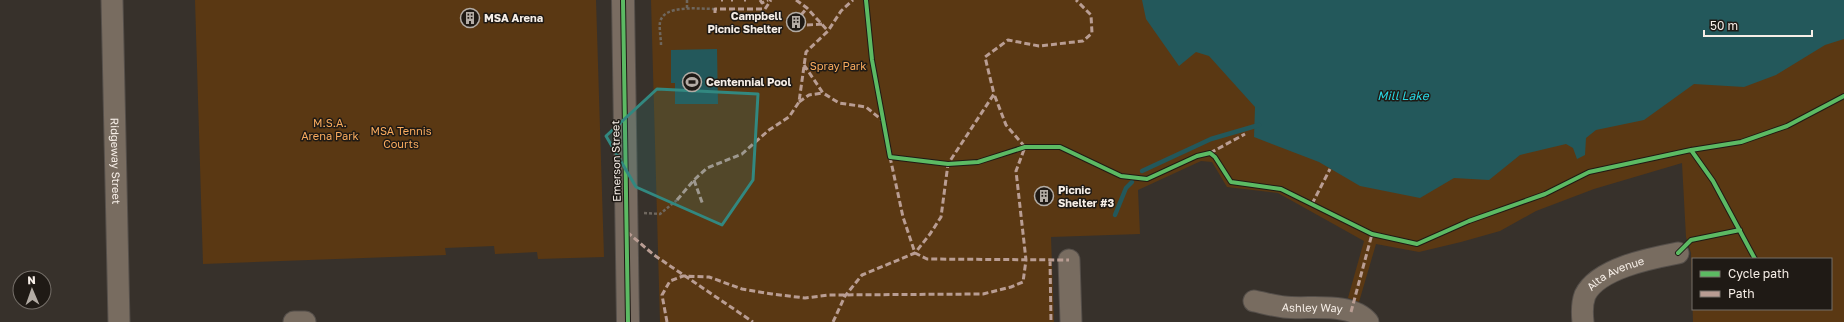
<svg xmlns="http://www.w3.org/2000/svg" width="1844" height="322" font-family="'Golos Text',sans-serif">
<rect width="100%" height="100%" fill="#37312b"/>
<path fill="#5a3813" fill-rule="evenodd" d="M195 0H596L604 257 538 259 537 252 495 254 494 246 445 248 446 255 203 264Z
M651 0H1844V322H1693L1691 253 1686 237 1682 163 1594 189 1536 211 1500 231 1461 242 1419 252 1376 244 1359 302 1348 298 1364 241 1278 193 1227 187 1212 162 1201 161 1138 190 1140 234 1051 237 1054 322H660ZM1693 259H1831V309H1693Z"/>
<path fill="#23585b" d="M1142 0H1844V39L1825 45 1776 75 1744 87 1694 84 1644 120 1596 130 1586 138 1585 155 1577 159 1573 148 1566 144 1520 155 1489 180 1454 178 1420 198 1360 186 1319 162 1254 137 1255 107 1209 56 1196 52 1179 66 1146 19Z
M717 49 718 104H675V83H671V50Z"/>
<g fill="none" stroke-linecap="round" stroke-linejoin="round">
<path stroke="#23585b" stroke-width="4.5" d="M1142 171 1211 139 1259 125
M1115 215 1126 188 1132 182"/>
<defs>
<g id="minor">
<path id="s1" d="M112 0 119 322"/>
<path d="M1069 260 1071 322"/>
<path id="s2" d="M1254 301C1264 303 1274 306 1284 307 1308 310 1351 301 1368 322"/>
<path d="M294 322H305"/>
<path id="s3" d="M1583 322C1582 313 1582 303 1585 295 1598 268 1652 258 1678 253"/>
</g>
<path id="major" d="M623 0 628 322"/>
</defs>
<use href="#minor" stroke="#554f4a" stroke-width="23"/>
<use href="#major" stroke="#554f4a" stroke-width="24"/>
<path stroke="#6f675e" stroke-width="2.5" stroke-dasharray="3 2" stroke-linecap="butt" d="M687 0V9
M661 45C661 38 659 29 660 22 664 4 700 9 715 9
M644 213 660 214 677 200"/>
<use href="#minor" stroke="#786c60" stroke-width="21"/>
<use href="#major" stroke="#796c61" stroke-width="22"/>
<path stroke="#b99d93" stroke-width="3" stroke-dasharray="6 3" stroke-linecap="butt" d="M721 0H723
M731 0H733
M744 0H746
M760 0 762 3 768 0
M796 0 807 8 828 31
M715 13V9H765L771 0
M801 15 807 8
M807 25 823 24
M804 65 823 93 839 103 866 107 883 121
M799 102 809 95 823 93
M1210 153 1245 134
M890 157 903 217 915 253 927 259 1069 260
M694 180 703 205
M677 200 694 180 707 168 742 154 769 130 789 117 799 102 806 52 828 31 841 11 853 0
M1312 204 1330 169
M627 232 654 255 753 322
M1050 260 1051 322
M1351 312 1372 234
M667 322 662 295 670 281 683 276 709 277 742 289 772 294 805 298 829 295 983 294 1011 287 1023 282 1026 260 1016 171 1025 147 1006 125 994 94
M833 322 845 296 862 275 915 253 930 234 941 217 948 164 994 94 985 57 1008 40 1039 46 1083 41 1092 33 1091 15 1076 0"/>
<defs>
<path id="cycleway" d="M623 0 628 322
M866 0 872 60 890 157 948 164 978 162 1025 147H1060L1121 176 1147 179 1197 156 1210 153 1215 157 1231 182 1281 189 1372 234 1417 244 1469 221 1545 194 1589 172 1691 150 1741 142 1787 126 1844 96
M1691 150 1713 181 1755 259
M1678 253 1691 240 1740 230"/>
</defs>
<use href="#cycleway" stroke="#1f1a15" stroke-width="6"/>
<use href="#cycleway" stroke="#5cba63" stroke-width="4"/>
</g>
<path fill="#328880" fill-opacity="0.2" stroke="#328880" stroke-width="3" stroke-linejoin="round" d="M657 89 758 94 753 180 722 225 636 187 606 136Z"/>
<defs>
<symbol id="building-ring" viewBox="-11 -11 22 22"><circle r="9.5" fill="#1f1a15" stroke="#b3aca5" stroke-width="1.5"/><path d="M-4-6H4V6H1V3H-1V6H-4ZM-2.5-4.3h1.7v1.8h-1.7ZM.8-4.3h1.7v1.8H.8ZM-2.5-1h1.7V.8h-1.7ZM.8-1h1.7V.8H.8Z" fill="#b3aca5"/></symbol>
<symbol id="stadium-ring" viewBox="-11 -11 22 22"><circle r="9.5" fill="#1f1a15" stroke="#b3aca5" stroke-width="1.5"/><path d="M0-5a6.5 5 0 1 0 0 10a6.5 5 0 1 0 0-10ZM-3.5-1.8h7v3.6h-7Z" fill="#b3aca5"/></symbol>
</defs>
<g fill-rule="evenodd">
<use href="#building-ring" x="459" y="7" width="22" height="22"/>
<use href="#building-ring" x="785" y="11" width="22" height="22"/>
<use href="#stadium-ring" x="681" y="71" width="22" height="22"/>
<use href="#building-ring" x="1033" y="185" width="22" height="22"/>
</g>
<g text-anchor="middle" stroke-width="3" stroke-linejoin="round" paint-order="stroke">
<g font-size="11" font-weight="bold" fill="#f6eee7" stroke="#1f1a15" text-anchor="start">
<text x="782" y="20" text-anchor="end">Campbell<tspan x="782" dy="13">Picnic Shelter</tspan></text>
<text x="484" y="22">MSA Arena</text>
<text x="706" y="86">Centennial Pool</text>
<text x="1058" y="194">Picnic<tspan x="1058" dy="13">Shelter #3</tspan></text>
</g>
<g font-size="11" fill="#f9ab5e" stroke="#1f1a15">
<text x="838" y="70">Spray Park</text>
<text x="330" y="127">M.S.A.<tspan x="330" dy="13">Arena Park</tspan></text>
<text x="401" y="135">MSA Tennis<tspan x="401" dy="13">Courts</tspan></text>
</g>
<g font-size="11" fill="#f6eee7" stroke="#1f1a15">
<text dy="4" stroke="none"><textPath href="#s1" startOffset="161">Ridgeway Street</textPath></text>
<text transform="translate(616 161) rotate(-91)" y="4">Emerson Street</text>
<text dy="4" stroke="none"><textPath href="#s3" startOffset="66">Alta Avenue</textPath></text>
<text dy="4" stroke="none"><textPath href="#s2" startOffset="59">Ashley Way</textPath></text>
</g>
<g font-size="12" font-style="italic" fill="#28d6e2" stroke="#1f1a15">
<text x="1403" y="100">Mill Lake</text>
</g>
</g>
<rect x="1692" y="258" width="140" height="52" fill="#1f1a15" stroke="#756f69"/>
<rect x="1700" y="271" width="20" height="6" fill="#5cba63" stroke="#756f69"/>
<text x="1728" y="278" font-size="12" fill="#f6eee7">Cycle path</text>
<rect x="1700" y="291" width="20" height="6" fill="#b99d93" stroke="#756f69"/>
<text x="1728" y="298" font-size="12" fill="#f6eee7">Path</text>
<g transform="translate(32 290) rotate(358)"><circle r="19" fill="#1f1a15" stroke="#756f69"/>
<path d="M0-3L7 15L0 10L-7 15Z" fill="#b3aca5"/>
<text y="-6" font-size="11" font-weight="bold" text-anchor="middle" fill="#f6eee7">N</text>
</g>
<path d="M1704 30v6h108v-6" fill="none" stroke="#f6eee7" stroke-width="2"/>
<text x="1710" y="30" font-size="12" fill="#f6eee7" stroke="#1f1a15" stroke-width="3" paint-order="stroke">50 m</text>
</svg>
